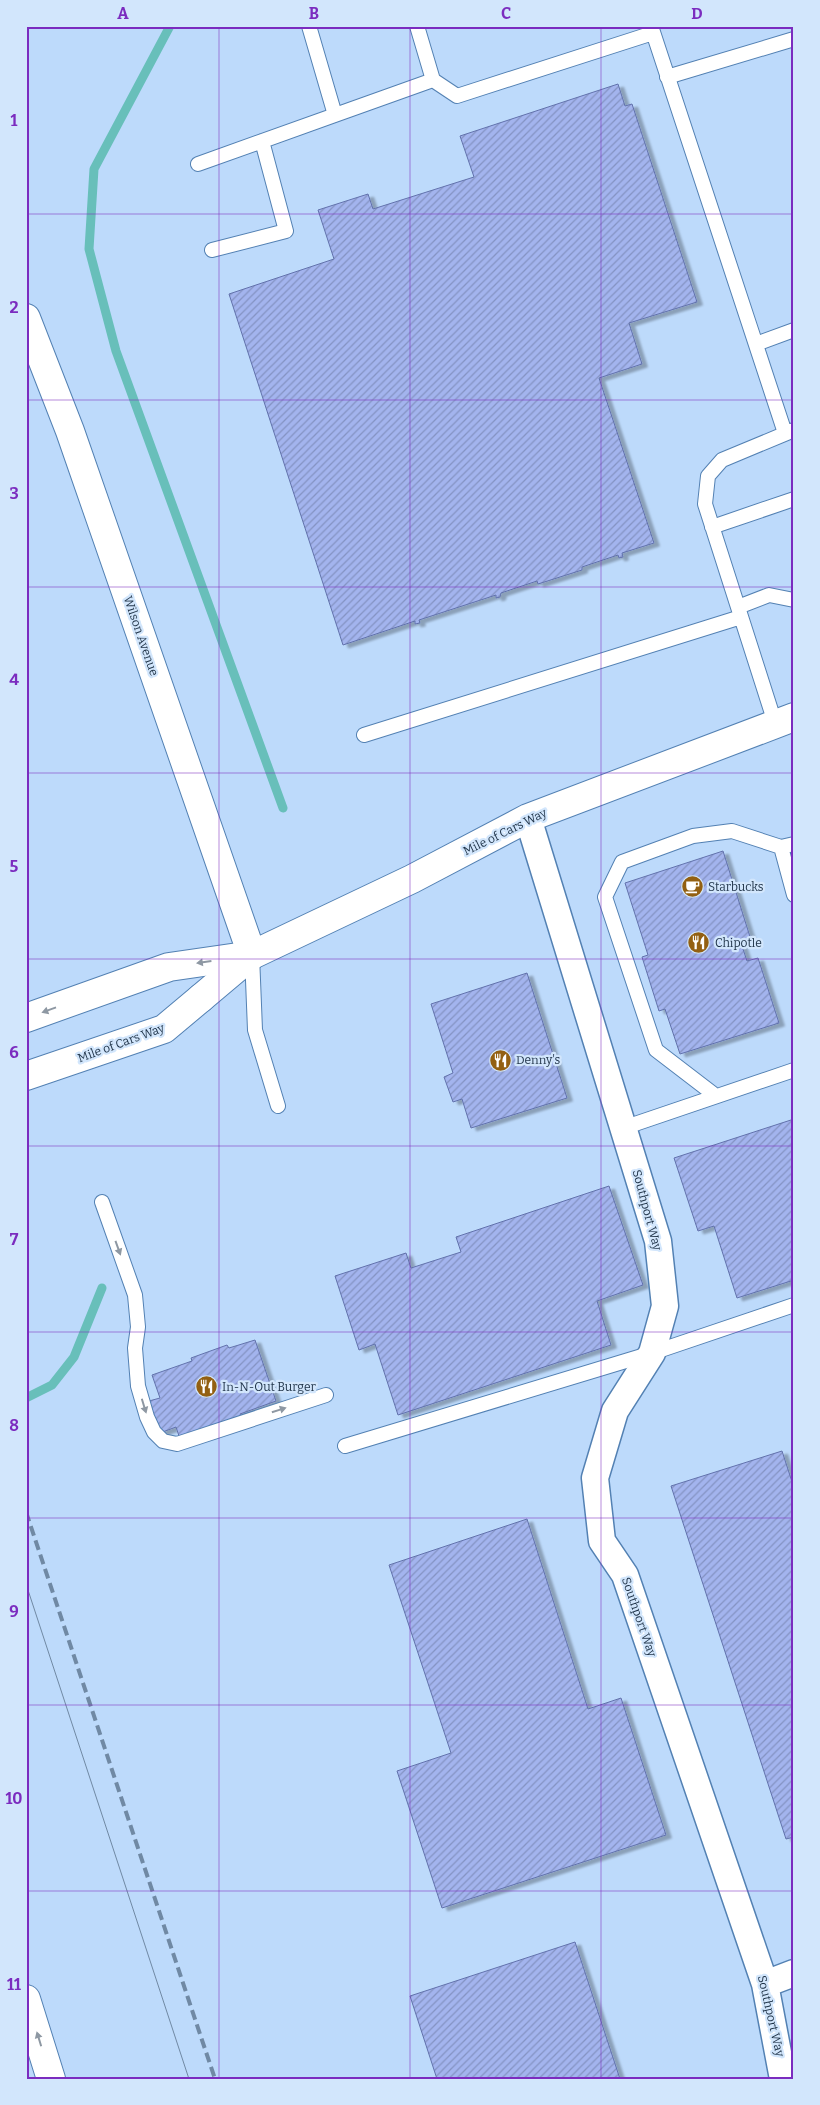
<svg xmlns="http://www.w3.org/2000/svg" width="820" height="2105" font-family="Bitter,serif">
<defs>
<pattern id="building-hatch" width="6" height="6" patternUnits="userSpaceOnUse" patternTransform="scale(1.25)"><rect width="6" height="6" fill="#a3b4ee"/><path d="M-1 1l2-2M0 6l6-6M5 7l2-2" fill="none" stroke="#8493c3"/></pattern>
<filter id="shadow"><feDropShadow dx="5.5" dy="3" stdDeviation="1" flood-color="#0004"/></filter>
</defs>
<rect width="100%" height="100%" fill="#bddafb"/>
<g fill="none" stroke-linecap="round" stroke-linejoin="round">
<path stroke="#68bfba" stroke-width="9" d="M170 26 94 169 89 249 116 351 283 808
M26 1398 52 1385 74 1357 102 1288"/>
</g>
<path fill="url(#building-hatch)" stroke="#6272ac" filter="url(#shadow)" d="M618 84 625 106 632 104 697 302 629 323 642 364 599 378 654 543 622 553 623 557 619 558 618 555 582 567V570L538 584 537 581 501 593 500 597 496 598V595L419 620 420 623 415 624V621L343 645 229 294 334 259 318 210 368 194 373 209 474 177 460 136Z
M723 851 751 940 741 943 747 961 758 958 779 1023 680 1054 665 1009 659 1011 642 957 648 955 625 883Z
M527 973 567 1098 471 1128 462 1099 453 1102 444 1077 453 1073 431 1004Z
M794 1119V1280L737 1298 714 1226 698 1231 674 1158Z
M609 1186 643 1285 597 1301 611 1345 398 1415 375 1344 359 1350 335 1276 406 1253 411 1268 461 1252 456 1237Z
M255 1340 276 1401 240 1414 242 1418 180 1439 176 1427 160 1433 149 1401 160 1398 152 1375 192 1361 191 1358 227 1345 229 1348Z
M782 1451 794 1488V1837L786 1839 671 1486Z
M527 1519 588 1709 621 1698 666 1835 442 1908 397 1771 451 1753 389 1565Z
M575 1942 620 2079H437L410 1996Z"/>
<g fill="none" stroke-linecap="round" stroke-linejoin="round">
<defs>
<path id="service" d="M309 26 335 115 433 80 417 26
M651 26 785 433
M667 77 794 39
M433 80 457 96 653 33
M198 164 335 115
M212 250 286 231 262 141
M756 344 794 330
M712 527 794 499
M738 607 769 595 794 600
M775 723 705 504 708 476 722 460 794 430
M364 735 741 617
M794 844 781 847 794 895
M252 955 255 1030 278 1106
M716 1096 656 1050 605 897 622 862 693 836 732 831 781 847
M623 1128 794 1070
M102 1202 135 1295 138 1327 135 1348 138 1386 147 1417 154 1432 163 1441 177 1444 326 1395
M345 1446 652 1353 794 1305"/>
<path id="minor" d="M528 818 658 1241 665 1306 652 1353 615 1411 595 1478 602 1541 625 1575 765 1984 783 2079
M765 1984 794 1973"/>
<path id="tertiary" d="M26 318 70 431 252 955 201 998"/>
<path id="secondary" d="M26 1018 169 967 252 955 412 879 528 818 794 717
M26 1076 164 1029 201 998"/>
<path id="motorway" d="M26 1999 51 2079"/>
</defs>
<use href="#service" stroke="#5381b3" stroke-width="16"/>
<use href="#minor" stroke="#5381b3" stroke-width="29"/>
<use href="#tertiary" stroke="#5381b3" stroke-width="30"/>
<use href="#secondary" stroke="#5381b3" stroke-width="30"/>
<use href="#motorway" stroke="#5381b3" stroke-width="30"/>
<use href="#service" stroke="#fff" stroke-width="14"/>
<use href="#minor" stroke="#fff" stroke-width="26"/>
<use href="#tertiary" stroke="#fff" stroke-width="28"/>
<use href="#secondary" stroke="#fff" stroke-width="28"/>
<use href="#motorway" stroke="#fff" stroke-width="28"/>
<path stroke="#7089a4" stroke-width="1" d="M26 1584 189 2079"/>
<path stroke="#7089a4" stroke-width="4" stroke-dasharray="10 5" stroke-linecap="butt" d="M26 1512 215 2079"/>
</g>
<defs><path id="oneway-solid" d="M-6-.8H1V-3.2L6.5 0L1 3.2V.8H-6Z" transform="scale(1.25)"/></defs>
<g fill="#8e98a3">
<use href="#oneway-solid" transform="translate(204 962) rotate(172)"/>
<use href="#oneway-solid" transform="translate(49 1010) rotate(160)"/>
<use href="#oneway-solid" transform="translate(118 1248) rotate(70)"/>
<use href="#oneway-solid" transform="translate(144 1406) rotate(73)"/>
<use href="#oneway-solid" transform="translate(279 1410) rotate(-18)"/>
<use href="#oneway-solid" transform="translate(39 2039) rotate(-107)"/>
</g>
<path fill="none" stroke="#7b2cbf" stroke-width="1" stroke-opacity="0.55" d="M219 26V2079M410 26V2079M601 26V2079M26 214H794M26 400H794M26 587H794M26 773H794M26 959H794M26 1146H794M26 1332H794M26 1518H794M26 1705H794M26 1891H794"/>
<defs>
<symbol id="cafe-disc" viewBox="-11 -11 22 22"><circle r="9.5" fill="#936012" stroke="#d2e6fc"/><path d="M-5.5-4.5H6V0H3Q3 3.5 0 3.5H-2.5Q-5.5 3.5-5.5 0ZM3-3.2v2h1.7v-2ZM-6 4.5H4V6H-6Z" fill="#fff"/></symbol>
<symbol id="restaurant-disc" viewBox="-11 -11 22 22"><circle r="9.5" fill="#936012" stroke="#d2e6fc"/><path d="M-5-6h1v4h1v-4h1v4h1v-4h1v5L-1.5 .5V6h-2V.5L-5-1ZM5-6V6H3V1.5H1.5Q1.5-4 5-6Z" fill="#fff"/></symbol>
</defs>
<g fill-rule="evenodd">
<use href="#cafe-disc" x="680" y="874" width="25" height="25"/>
<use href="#restaurant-disc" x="686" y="930" width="25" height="25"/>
<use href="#restaurant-disc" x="488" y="1048" width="25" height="25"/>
<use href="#restaurant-disc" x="194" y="1374" width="25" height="25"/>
</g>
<g text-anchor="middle" stroke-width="4.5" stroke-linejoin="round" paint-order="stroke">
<g font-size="12" fill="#1e3247" stroke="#d2e6fc">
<text transform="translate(141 636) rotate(71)" y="4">Wilson Avenue</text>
<text transform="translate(505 832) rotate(-26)" y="4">Mile of Cars Way</text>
<text transform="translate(121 1043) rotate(-20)" y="4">Mile of Cars Way</text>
<text transform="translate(647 1210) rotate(75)" y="4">Southport Way</text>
<text transform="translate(639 1617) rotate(71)" y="4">Southport Way</text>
<text transform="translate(771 2016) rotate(77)" y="4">Southport Way</text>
</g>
<g font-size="12" fill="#1e3247" stroke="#d2e6fc" text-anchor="start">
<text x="708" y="891">Starbucks</text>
<text x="715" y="947">Chipotle</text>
<text x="516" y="1064">Denny's</text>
<text x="222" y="1391">In-N-Out Burger</text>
</g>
</g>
<rect width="820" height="2105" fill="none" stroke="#d2e6fc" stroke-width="55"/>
<rect x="28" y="28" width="764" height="2050" fill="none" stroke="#7b2cbf" stroke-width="2"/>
<g font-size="16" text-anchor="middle" font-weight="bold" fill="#7b2cbf">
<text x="123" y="19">A</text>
<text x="314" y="19">B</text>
<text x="506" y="19">C</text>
<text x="697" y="19">D</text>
<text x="14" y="126">1</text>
<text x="14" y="313">2</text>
<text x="14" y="499">3</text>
<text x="14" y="685">4</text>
<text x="14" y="872">5</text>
<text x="14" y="1058">6</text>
<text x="14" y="1245">7</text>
<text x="14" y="1431">8</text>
<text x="14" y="1617">9</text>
<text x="14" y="1804">10</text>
<text x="14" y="1990">11</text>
</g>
</svg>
